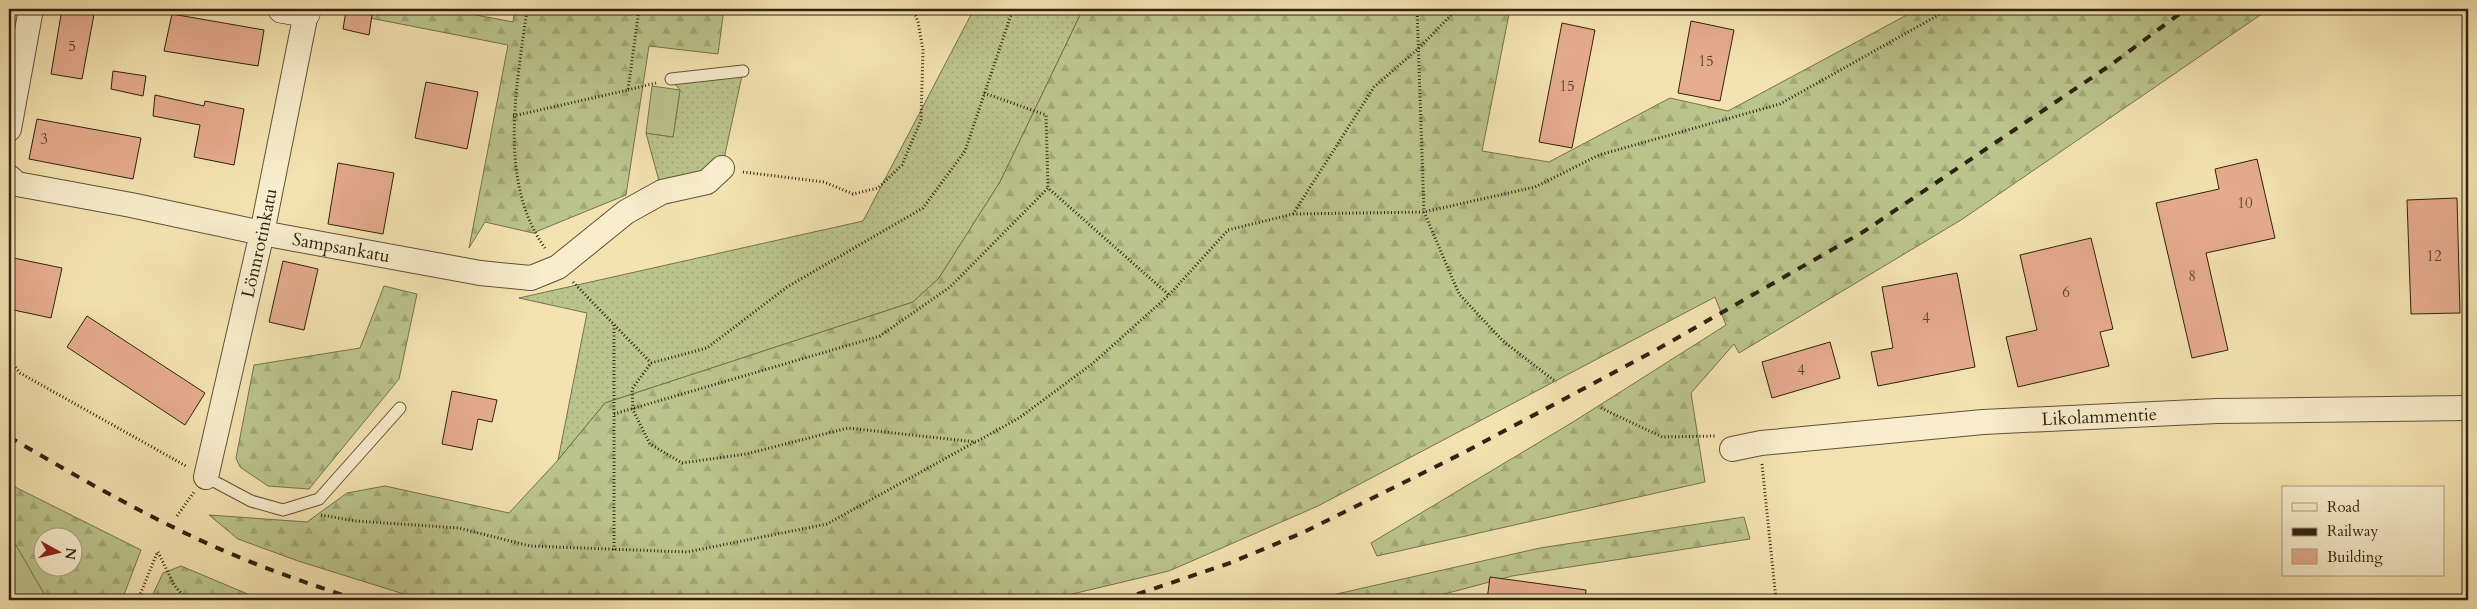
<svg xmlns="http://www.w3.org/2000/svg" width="2477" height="609" font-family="Cardo,serif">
<defs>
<pattern id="grass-dots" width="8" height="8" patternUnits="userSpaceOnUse" patternTransform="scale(1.25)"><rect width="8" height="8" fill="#bbc48c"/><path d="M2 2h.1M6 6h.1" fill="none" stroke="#a1a878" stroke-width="1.8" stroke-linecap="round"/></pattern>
<pattern id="forest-firs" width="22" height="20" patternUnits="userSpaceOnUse" patternTransform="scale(1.25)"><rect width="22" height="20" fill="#bbc48c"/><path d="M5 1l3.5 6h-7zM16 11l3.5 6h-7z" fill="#a1a878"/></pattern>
</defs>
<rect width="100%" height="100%" fill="#f4e3b1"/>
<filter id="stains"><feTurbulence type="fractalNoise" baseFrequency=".004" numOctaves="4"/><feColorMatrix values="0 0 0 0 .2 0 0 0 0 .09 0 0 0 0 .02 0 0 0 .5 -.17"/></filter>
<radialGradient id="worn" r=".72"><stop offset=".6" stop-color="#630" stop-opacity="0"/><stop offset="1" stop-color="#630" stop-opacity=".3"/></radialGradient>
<path fill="url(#grass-dots)" stroke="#75734e" d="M974 9H1083L1000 182 939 278 913 302 605 403 558 460 587 313 519 298 863 221Z
M743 71 722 168 662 192 646 133 673 137 680 90 671 79Z"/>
<path fill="url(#forest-firs)" stroke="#75734e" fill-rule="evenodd" d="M324 9H444L513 22 515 9H724L718 54 649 46 626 195 533 233 485 222 469 248 508 45Z
M1083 9H1510L1482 151 1549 162 1670 98 1728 111 1918 9H2269L1961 220 1739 353 1734 344 1691 393 1705 482 1377 556 1371 543 1573 422 1726 325 1715 297 1318 506 1169 571 1047 600H423L298 561 238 539 209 515 307 522 347 493 385 486 509 513 558 460 605 403 913 302 939 278 1000 182Z
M384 286 417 294 399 379 309 489 268 486 240 467 236 458 254 365 360 348Z
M9 484 141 550 122 600H45L9 535ZM42 536H72V566H42Z
M1744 517 1750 539 1512 576 1422 600H1310L1540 548Z
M181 566 262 600H150L163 573Z"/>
<path fill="#bbc48c" stroke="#75734e" d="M652 86 680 90 673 137 646 133Z
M9 533 43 592 47 600H9Z"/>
<path fill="#e6ac8e" stroke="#2f2210" d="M62 9H95L82 79 51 74Z
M346 11 372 15 369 35 343 29Z
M172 14 264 30 258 66 164 51Z
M1691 21 1734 30 1720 101 1678 93Z
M1562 23 1595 30 1572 148 1539 142Z
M113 71 146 76 143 96 111 89Z
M426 82 478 92 467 149 415 138Z
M155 95 204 106 205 101 244 109 234 165 194 157 200 125 153 116Z
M37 119 141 138 133 179 29 159Z
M2257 159 2275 238 2206 253 2228 350 2192 358 2156 203 2219 189 2215 169Z
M338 163 394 173 383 234 328 224Z
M2457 198 2460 313 2411 314 2407 200Z
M2091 238 2113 329 2100 332 2109 366 2018 387 2006 337 2037 330 2020 255Z
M9 257 62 268 51 318 9 309Z
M283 261 318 269 304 330 269 322Z
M1957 273 1975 367 1878 386 1871 352 1893 348 1882 287Z
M87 316 205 393 185 425 67 347Z
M1830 342 1840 378 1772 398 1762 362Z
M452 391 497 400 492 422 478 419 472 450 442 444Z
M1490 577 1586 590 1585 600H1487Z"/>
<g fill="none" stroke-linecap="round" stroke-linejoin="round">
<defs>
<path id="lane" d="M671 79 743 71
M206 477 251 501 283 510 319 499 400 408"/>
<g id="street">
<path d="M9 129 31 9"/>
<path id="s1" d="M9 177 17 184 131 205 262 233 480 273 531 278 558 267 626 212 662 192 707 182 722 168"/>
<path id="s2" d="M1732 449 1761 443 1983 422 2217 411 2468 408"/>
<path id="s3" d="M206 477 262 233 306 13"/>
</g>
<path id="secondary" d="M282 9 306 13 307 9"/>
</defs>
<use href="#lane" stroke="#605238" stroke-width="13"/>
<use href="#street" stroke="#605238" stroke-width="26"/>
<use href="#secondary" stroke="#2f2210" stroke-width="29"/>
<path stroke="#2f2210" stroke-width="3" stroke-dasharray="1 2.5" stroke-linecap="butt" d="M527 9C517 85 497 181 545 248
M1013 9 965 151 923 208 787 287 707 348 651 363 632 389 633 410 650 444 682 463 746 454 848 428 976 442 1019 418 1092 364 1169 295 1228 230 1293 214 1374 87 1419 48 1457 9
M1417 9 1424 212 1459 294 1503 341 1556 382
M628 90 656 83
M984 93 1046 115 1048 188
M513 116 628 90 639 9
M743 172 824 182 853 194 878 188 902 165 921 120 923 50 918 22 913 9
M1293 214 1424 212 1535 187 1599 155 1780 104 1949 9
M573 282 651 363
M614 325V551
M9 359 20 373 186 466
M1601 408 1662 437 1715 436
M614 414 880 336 950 287 1048 188 1169 295
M1762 464 1776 600
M321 515 355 521 459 528 530 546 687 552 827 524 975 442
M177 516 194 492
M158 552 174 585 187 600
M138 600 157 553"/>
<use href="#lane" stroke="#f8edcc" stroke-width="11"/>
<use href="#street" stroke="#f8edcc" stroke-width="24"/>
<use href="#secondary" stroke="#f8edcc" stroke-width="28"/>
<path stroke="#2f2210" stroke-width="4" stroke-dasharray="9 9" stroke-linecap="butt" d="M9 437C76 476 142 514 213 546 260 567 309 584 358 600
M1120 600 1230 563 1302 533 1461 454 1656 350 1863 232 2112 64 2186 9"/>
</g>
<g text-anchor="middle" stroke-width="4.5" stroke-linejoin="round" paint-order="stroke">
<g font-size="15" fill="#5d4430">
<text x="72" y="51">5</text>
<text x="1706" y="66">15</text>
<text x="1567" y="91">15</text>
<text x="44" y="144">3</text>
<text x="2245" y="208">10</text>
<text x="2434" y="261">12</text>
<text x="2192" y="281">8</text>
<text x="2066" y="297">6</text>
<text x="1926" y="323">4</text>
<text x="1801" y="375">4</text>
</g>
<g font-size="18" fill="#2f2210" stroke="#f8edcc">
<text dy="6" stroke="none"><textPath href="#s3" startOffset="240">Lönnrotinkatu</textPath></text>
<text dy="6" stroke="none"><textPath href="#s1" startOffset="341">Sampsankatu</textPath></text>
<text dy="6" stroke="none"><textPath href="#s2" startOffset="369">Likolammentie</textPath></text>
</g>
</g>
<rect width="2477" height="609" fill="none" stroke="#f4e3b1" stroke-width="30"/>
<rect x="10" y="10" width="2457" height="589" fill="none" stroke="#2f2210" stroke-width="2.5"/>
<rect x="15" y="15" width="2447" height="579" fill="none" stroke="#2f2210"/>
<rect x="2282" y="486" width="162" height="90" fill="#f8edcc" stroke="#a89c81"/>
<rect x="2292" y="503" width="25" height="8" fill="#f8edcc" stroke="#a89c81"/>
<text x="2327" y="512" font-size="15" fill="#2f2210">Road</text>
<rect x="2292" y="528" width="25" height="8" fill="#2f2210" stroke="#a89c81"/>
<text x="2327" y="536" font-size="15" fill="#2f2210">Railway</text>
<rect x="2292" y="549" width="25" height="15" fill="#e6ac8e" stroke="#a89c81"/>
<text x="2327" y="562" font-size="15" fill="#2f2210">Building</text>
<g transform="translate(58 552) rotate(98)"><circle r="24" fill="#f8edcc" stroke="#a89c81"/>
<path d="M0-4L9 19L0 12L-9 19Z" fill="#8f2418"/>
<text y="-8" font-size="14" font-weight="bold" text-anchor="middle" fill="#2f2210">N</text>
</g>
<rect width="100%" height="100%" filter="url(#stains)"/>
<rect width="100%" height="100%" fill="url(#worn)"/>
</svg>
